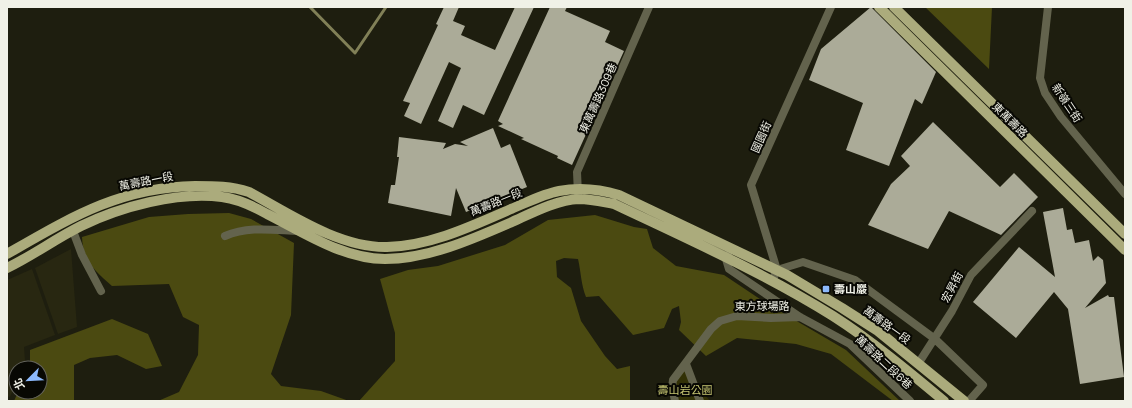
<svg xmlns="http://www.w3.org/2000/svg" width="1132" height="408" font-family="'Space Grotesk','Noto Sans TC',sans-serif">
<rect width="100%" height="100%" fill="#1e1e0f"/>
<path fill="#282711" d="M71 249 77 327 58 334 35 268Z
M32 269 55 335 24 347 25 362 23 368H16V383L10 397 7 396V280Z"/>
<path fill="#323106" d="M683 368 710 401H676L673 380Z"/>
<path fill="#4b4a11" d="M925 7H992L989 69Z
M229 213 251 219 294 243 291 315 271 374 281 386 321 391 349 401H158L179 392 198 355 199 325 183 317 169 284 112 286C95 271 83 261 82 237L149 217 188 214Z
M595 215 634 227 647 229 653 248 676 266 724 275 766 303 846 350 900 401H893L831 354 796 344 737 338 706 356 679 330 681 322 679 306 672 309 664 328 633 335 599 296 586 297C581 285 581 272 578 259L564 258 556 261 557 277 571 288 581 321 605 356 617 369 630 366V401H359L395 361V333L380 279 408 270 438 266 505 245 548 220Z
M112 319 148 334 162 366 146 369 117 355 90 358 74 365V401H14L18 392H40V368H30V350Z"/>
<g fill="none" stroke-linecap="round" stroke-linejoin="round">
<path stroke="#818057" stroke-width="3" d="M310 7 355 53 386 7"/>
</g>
<path fill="#abab98" d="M444 7H459L453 21 465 26 461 35 495 50 515 7H534L484 115 463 105 453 128 438 121 461 68 449 62 421 124 404 116 410 103 403 101 438 25 436 24Z
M550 7H567L565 11 610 31 605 42 624 51 572 165 557 158 558 156 521 139 524 138 498 126 503 124 498 121Z
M871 7 936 72 922 104 915 99 889 166 846 150 863 103 809 80 821 49Z
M933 122 1000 187 1014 173 1038 197 1001 235 949 211 928 249 868 225 891 184 910 166 901 156Z
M493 128 501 148 510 144 527 187 466 212 456 188 451 216 388 203 391 185H395L399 157H397L399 137 446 143 443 149 455 144 468 146 460 142Z
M1063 208 1067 230 1072 229 1075 243 1089 240 1093 261 1098 256 1103 260 1106 283 1085 308 1108 295 1109 297H1114L1124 377 1080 384 1068 309 1054 292 1016 338 973 302 1019 247 1055 277 1043 212Z"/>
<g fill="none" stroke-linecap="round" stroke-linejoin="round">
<path stroke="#63634d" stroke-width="8" d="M1048 7 1040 78 1045 93 1061 117 1125 194
M578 194 577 172 649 7
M73 231 82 255 101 291
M225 236C248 226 273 230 298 231
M728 255 726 259 729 269 800 317 850 344 910 401
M777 270 803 262 855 280 935 339 983 385 969 401
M772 281 777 270 751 185 831 7
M686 364 700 401
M918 364 952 311 971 275 1032 211
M675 401 672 387 673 380 711 329 720 321 737 316 771 318 800 317"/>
<path stroke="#abab7c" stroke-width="10" d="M879 7 1125 250
M894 7 1125 234
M7 254C70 218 120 187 195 186 215 186 231 186 249 192 290 214 339 248 387 247 430 246 472 226 511 209 526 203 543 194 559 191 580 187 599 189 619 195L787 275 842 308 878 331 964 401
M7 268C32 256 55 239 81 226 120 207 178 191 222 197 239 199 253 206 267 214 303 232 343 259 385 259 428 259 473 239 512 222 532 213 556 200 579 199 591 199 603 202 614 204 688 239 764 273 833 316 872 341 908 371 944 401"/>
</g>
<rect fill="#8cb9fc" stroke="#080803" stroke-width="1.5" x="822" y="285" width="8" height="8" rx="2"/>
<g text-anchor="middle" stroke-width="4" stroke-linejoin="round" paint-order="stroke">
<g font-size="11" fill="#f0f1e7" stroke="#080803">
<text transform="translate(598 98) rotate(-66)" y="4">東萬壽路309巷</text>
<text transform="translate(1067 103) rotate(56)" y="4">新嶺三街</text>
<text transform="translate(1010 120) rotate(45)" y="4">東萬壽路</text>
<text transform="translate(761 137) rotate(-66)" y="4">國園街</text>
<text transform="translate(146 181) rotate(-11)" y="4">萬壽路一段</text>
<text transform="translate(496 202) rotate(-22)" y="4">萬壽路一段</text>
<text transform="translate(952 287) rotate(-62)" y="4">宏昇街</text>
<text x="762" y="310">東方球場路</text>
<text transform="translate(887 325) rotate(36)" y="4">萬壽路一段</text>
<text transform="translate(884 362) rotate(43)" y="4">萬壽路二段6巷</text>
</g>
<g font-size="11" font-weight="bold" fill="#f0f1e7" stroke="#080803" text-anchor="start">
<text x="834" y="293">壽山巖</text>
</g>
<g font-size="11" fill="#c5c471" stroke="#080803">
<text x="685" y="394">壽山岩公園</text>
</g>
</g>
<rect width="1132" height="408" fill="none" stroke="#f0f1e7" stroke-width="16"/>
<g transform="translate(28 380) rotate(246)"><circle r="19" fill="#080803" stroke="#65655e"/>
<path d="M0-3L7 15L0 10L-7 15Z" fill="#8cb9fc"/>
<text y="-6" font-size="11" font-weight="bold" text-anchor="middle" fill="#f0f1e7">北</text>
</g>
</svg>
